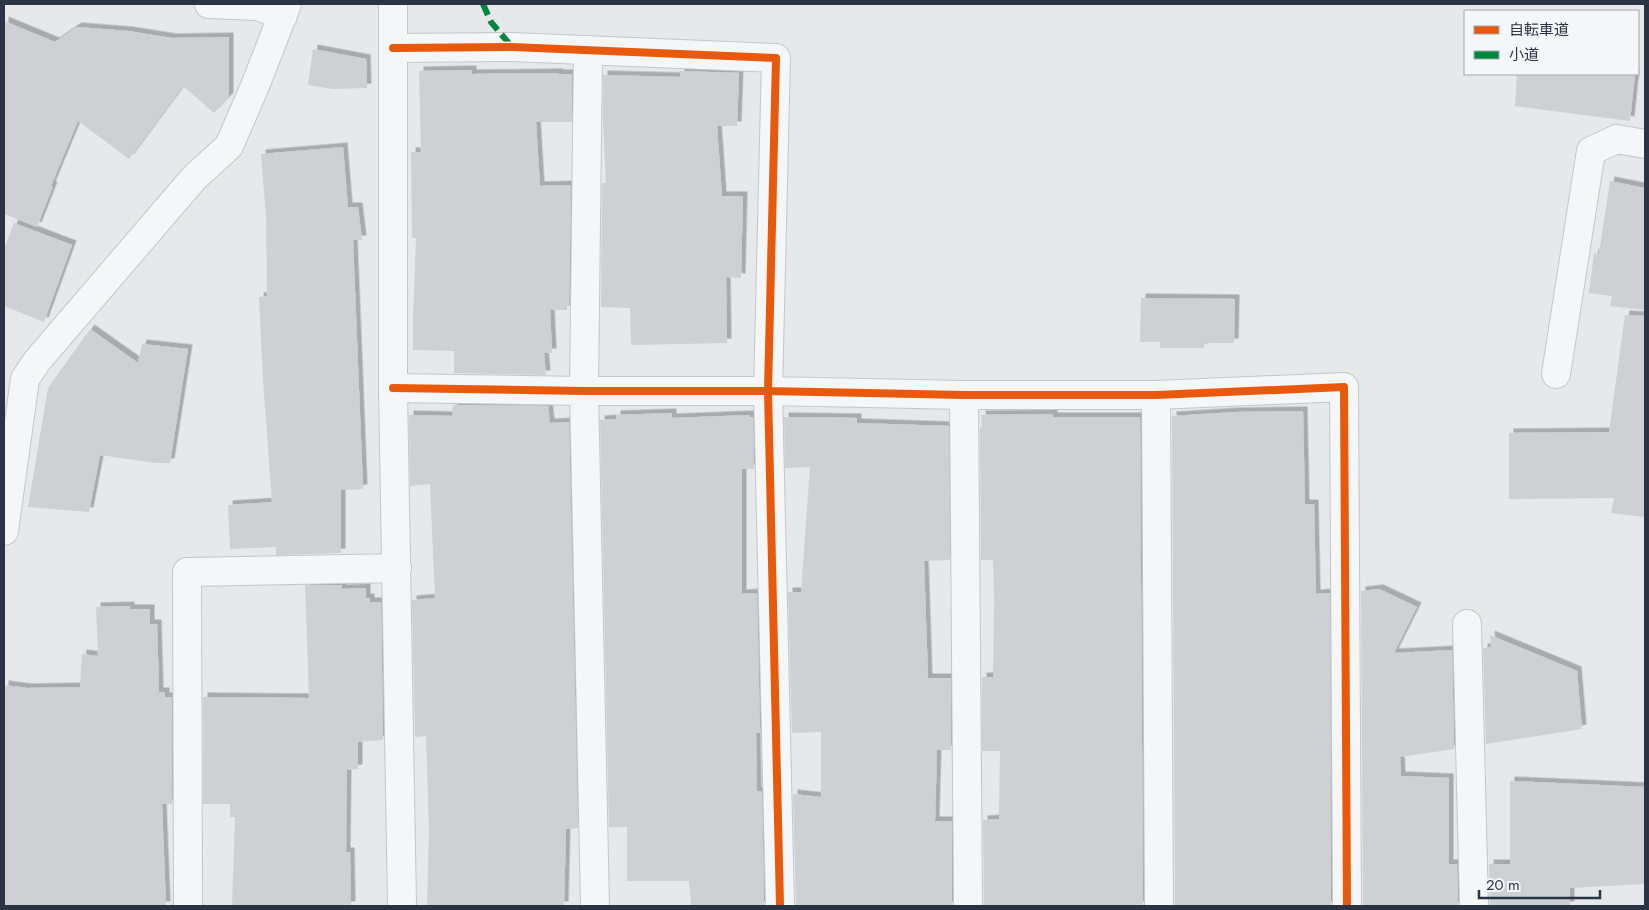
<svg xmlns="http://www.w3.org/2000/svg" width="1649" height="910" font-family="Jost,'Noto Sans JP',sans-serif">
<defs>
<filter id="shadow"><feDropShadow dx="4.5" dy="-4.5" stdDeviation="0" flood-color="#0004"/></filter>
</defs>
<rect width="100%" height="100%" fill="#e6e8ea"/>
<path fill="#ced0d3" filter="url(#shadow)" d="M4 21 55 42 77 27 128 31 172 38 229 37V97L214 113 183 86 129 159 78 121 51 186H53L37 227 4 214Z
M313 49 366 59 367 88 333 89 308 85Z
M472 70V74L559 73V74H572V122H536L540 186 571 185 569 306H567V310H550L552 353H544L546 375 454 373V351L413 350V319L416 238H412L411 152H421L419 71Z
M680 71 739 73 737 126H717L722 196H743L741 278 726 277 727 343 631 345 630 308 601 307 602 183H606L603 121V75L680 77Z
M1517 74H1635L1630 121 1515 106Z
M343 147 348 207H358L362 240H353L363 489 341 490V553L276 555V547L230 549 228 505 272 502 263 380 259 297 267 296 266 217 261 154Z
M1610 181 1645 188V310L1610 306 1612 296 1589 293 1594 253 1599 254Z
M14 223 72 245 44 322 4 306V249Z
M1141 298 1235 299 1234 343H1204V348H1160V342H1140Z
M1625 315 1645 316V517L1611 513 1614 498 1509 499V433L1609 432Z
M90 329 138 363 142 344 188 349 170 463H156L100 455 89 512 28 507 48 388Z
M453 405 548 406 550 423 569 422 578 828 566 829 564 906H427L429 831 426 736 415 737 412 600 435 598 430 484 410 486 409 415 452 416Z
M1303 411 1305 504H1314L1316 594 1330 593 1331 906H1175L1172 416 1235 412Z
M672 413V418L749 415 750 417H753L754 469H742V594L757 593 760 733H756L757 791 762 792 764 906H691L689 881H627V827H609L600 420 616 419V415Z
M1053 414V417H1140L1143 906H984L983 820 999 819 1000 751H982V677H993L994 597 993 560H981L980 427H982L981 415Z
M784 417 857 418V423L949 426 950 560 924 561 928 678H951V750H937L935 821H952V906H796L793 794 821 797V732L792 733 788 592H801L810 467 785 468Z
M305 585H342V589L366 588V598H370V602H381L383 740 358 742V769L347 770 346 852H350L351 906H232L235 817H230V804H203V697L309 698Z
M1379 589 1417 607 1394 653 1452 650 1454 749 1400 757 1401 776 1449 778V864H1457L1458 906H1363L1361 591Z
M130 606V609H150V624H157L159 692H165V697H172V804H162L166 906H4V685L27 688 80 687 82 654 98 656 96 607Z
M1490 635 1577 671 1582 729 1486 744 1483 648 1491 647Z
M1510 781 1645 787V884L1570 888V906H1490L1489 864H1510Z"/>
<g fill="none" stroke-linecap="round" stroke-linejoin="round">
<defs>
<path id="minor" d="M209 4 258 6 283 16
M393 4V388L402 906
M393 48 512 47 776 58 768 391 780 906
M588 50 584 391 595 906
M1556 374 1591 151 1617 139 1645 144
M393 388 584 391H768L964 395H1156L1344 387 1347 906
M964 395 968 906
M1156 395 1159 906
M4 531 25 379 37 361 194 178 229 146 255 86 287 4
M1467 624 1474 906
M188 906 187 572 397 568"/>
</defs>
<use href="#minor" stroke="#c4c6c8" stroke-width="30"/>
<use href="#minor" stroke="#f5f6f7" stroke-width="28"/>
<path stroke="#00873e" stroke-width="6" stroke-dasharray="12 6" stroke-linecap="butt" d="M483 4 491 22 512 47"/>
<defs>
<path id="cycleway" d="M393 48 512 47 776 58 768 391 780 906
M393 388 584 391H768L964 395H1156L1344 387 1347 906"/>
</defs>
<use href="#cycleway" stroke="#f4f6f9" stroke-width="11"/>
<use href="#cycleway" stroke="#e8590c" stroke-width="8"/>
</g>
<rect width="1649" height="910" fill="none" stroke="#2b3445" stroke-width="10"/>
<rect x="1464" y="10" width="175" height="65" fill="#f4f6f9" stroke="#a4a8b1"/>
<rect x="1474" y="26" width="25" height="8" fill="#e8590c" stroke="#a4a8b1"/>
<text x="1509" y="35" font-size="15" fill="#2b3445">自転車道</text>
<rect x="1474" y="51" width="25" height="8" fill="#00873e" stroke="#a4a8b1"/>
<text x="1509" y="60" font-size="15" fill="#2b3445">小道</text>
<path d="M1479 890v8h121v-8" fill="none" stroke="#2b3445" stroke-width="2.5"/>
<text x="1486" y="890" font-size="15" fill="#2b3445" stroke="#f4f6f9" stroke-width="4" paint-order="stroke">20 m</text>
</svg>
